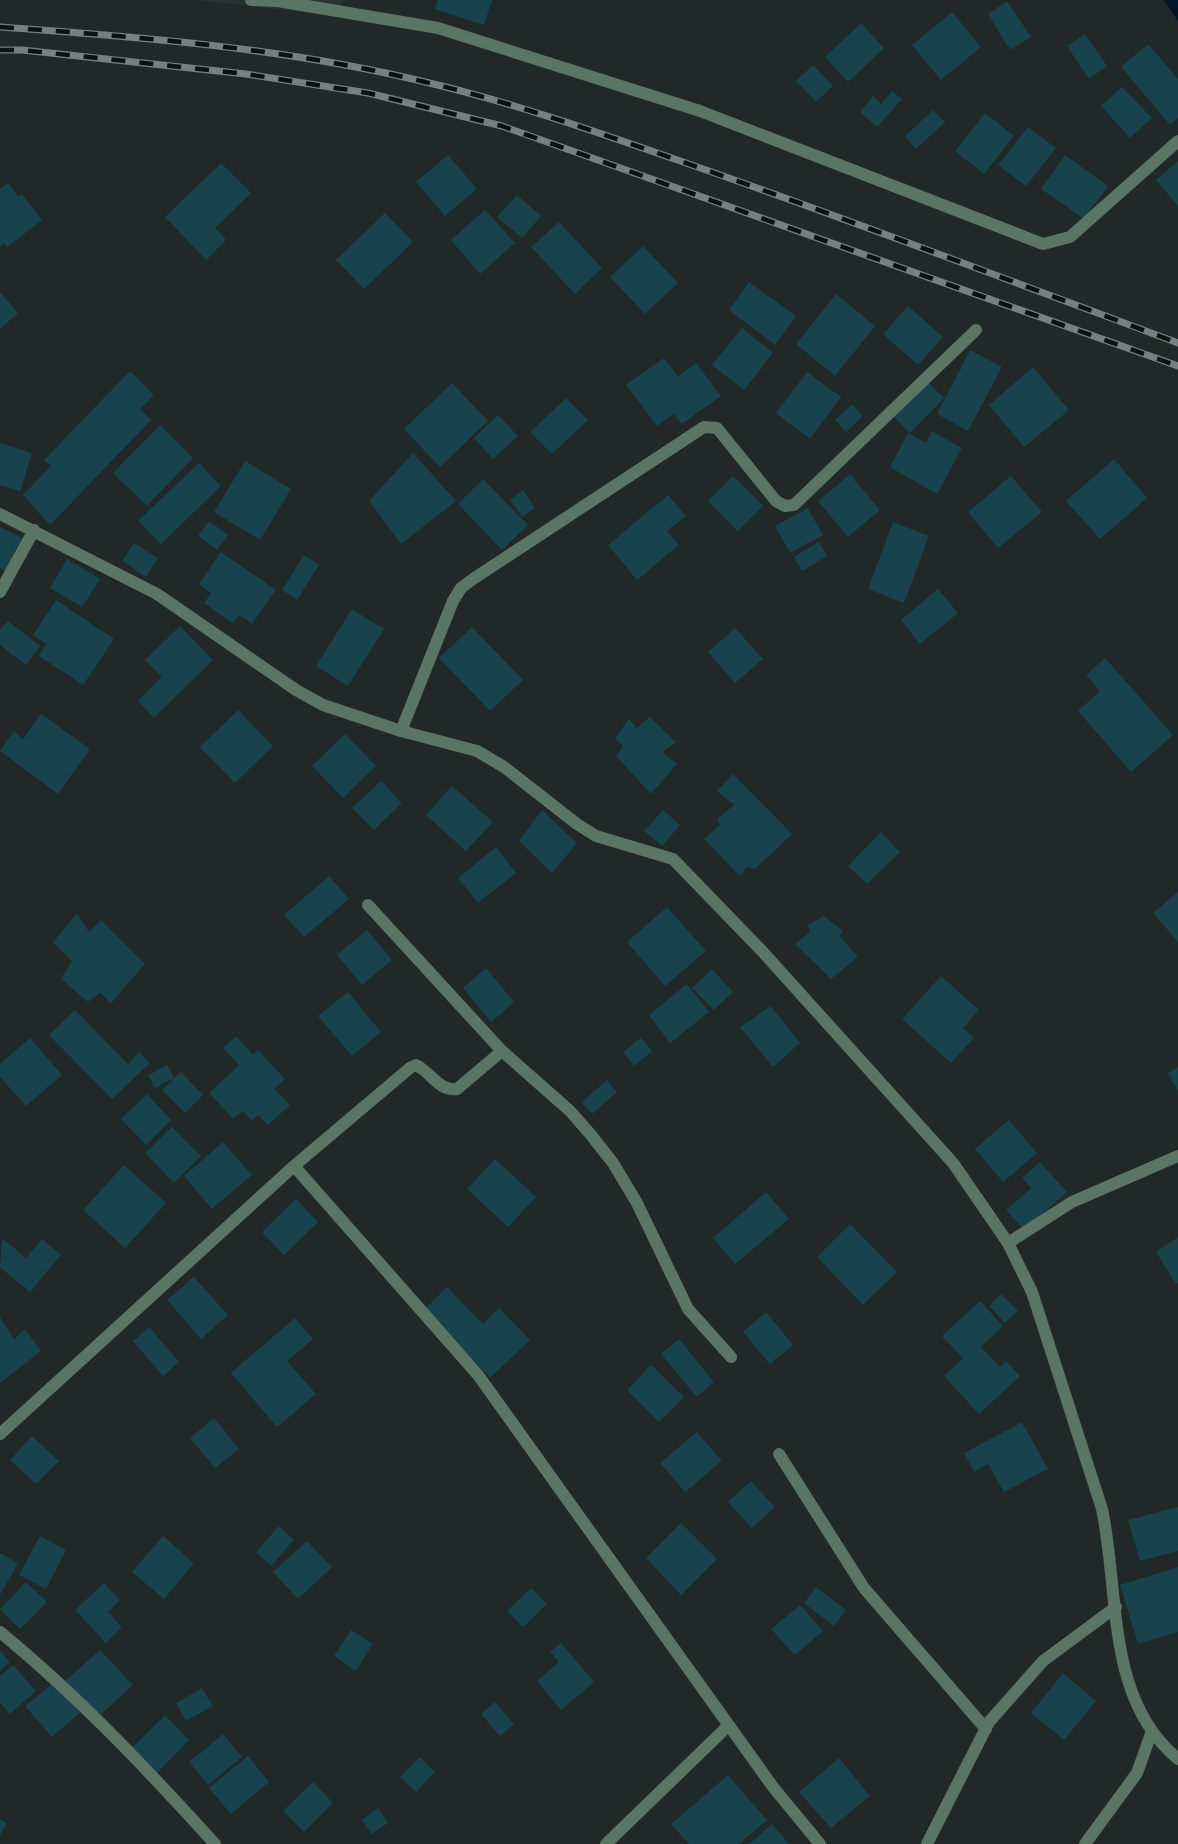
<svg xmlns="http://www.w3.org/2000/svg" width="1178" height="1844" font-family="Helvetica,sans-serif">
<rect width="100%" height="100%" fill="#212828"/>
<path fill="#263534" d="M197 0H345L331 15Z"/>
<path fill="#001729" d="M1164 0H1178V21Z"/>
<path fill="#18424c" d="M438 0H492L484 25 435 9Z
M1007 1 1031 37 1010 50 988 14Z
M952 12 981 47 941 80 912 45Z
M861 23 884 48 848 82 825 57Z
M1085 34 1107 66 1089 79 1067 46Z
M1148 44 1178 79V118L1170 125 1121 67Z
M813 65 833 86 816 102 796 81Z
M1122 87 1152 118 1130 138 1101 106Z
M892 91 902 99 877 127 860 112 873 96 881 104Z
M933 110 945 122 916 149 905 136Z
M985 113 1014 136 984 174 955 151Z
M1028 127 1056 148 1026 186 998 165Z
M448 155 477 189 445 216 416 182Z
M1065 155 1108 186 1084 219 1041 189Z
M1178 161V206L1156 180Z
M221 163 251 193 215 228 226 240 206 260 165 217Z
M8 183 18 197 22 194 42 220 7 247 4 243 0 246V189Z
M517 195 541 216 522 238 497 217Z
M485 210 515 243 480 274 451 240Z
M385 213 413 242 364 289 336 260Z
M559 222 602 268 575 294 531 247Z
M643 246 678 283 645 314 610 277Z
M749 282 796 316 775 345 729 310Z
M0 292 18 313 0 329Z
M836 294 875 326 835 376 796 344Z
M908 306 943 337 918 365 883 334Z
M742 328 773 353 744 390 712 365Z
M970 350 1002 367 968 431 937 414Z
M664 358 678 376 696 363 721 396 682 424 674 414 657 426 626 385Z
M1033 367 1069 410 1024 447 989 405Z
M130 371 154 395 140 409 151 420 50 525 23 495 51 466 44 460Z
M807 372 841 397 810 439 776 413Z
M924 378 944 398 910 433 890 413Z
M452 383 488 421 440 467 404 429Z
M566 398 588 420 552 454 530 432Z
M852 404 863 416 846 432 835 420Z
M498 415 518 436 493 459 474 438Z
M160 425 193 458 147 506 113 473Z
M932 431 962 448 937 494 890 467 908 433 926 443Z
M0 443 32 453 20 491 0 485Z
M413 453 456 501 401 544 369 501Z
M1114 459 1147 498 1100 539 1066 501Z
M245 461 291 489 260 540 214 512Z
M199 463 221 486 161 544 138 521Z
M850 474 880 510 848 537 818 501Z
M733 476 763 506 738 531 708 501Z
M1011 476 1042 512 998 548 968 512Z
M483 479 528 525 502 550 458 504Z
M523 490 535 508 522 517 510 500Z
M668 495 686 516 667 531 679 545 637 580 608 545Z
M808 508 823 535 790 553 775 526Z
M209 521 228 535 217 550 198 536Z
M893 522 929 536 904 603 868 589Z
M0 527 22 538 5 571 0 568Z
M819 542 827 556 802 571 794 557Z
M134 543 158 558 146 577 122 561Z
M221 552 276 590 252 624 239 615 233 623 204 603 211 593 199 584Z
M304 555 319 565 297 600 282 590Z
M67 559 100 579 82 607 50 588Z
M938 589 958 613 920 644 901 620Z
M56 600 114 639 83 685 39 656 46 644 33 635Z
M352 609 384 629 348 686 316 666Z
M8 621 40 646 26 665 0 645V630Z
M180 626 213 660 154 718 138 701 162 677 145 660Z
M472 627 523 680 490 711 439 658Z
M735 628 763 659 735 683 708 652Z
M1105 658 1173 735 1131 772 1078 711 1100 691 1086 675Z
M238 710 273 746 235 783 200 747Z
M41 714 90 749 58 794 0 751 14 731 23 739Z
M650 717 676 742 662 752 677 764 651 794 616 756 623 746 615 738 629 719 637 728Z
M345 734 376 766 343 798 312 766Z
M733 774 792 834 755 869 747 867 740 876 704 839 720 825 717 819 734 805 717 791Z
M381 781 402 803 374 830 352 808Z
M452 786 493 822 466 851 426 815Z
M542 810 577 843 552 873 519 841Z
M663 810 680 825 662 846 644 831Z
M881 832 900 852 867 884 848 866Z
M496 847 516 873 478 903 458 878Z
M329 876 349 899 304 937 284 915Z
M1178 892V942L1153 913Z
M667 907 706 951 665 986 627 942Z
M77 913 89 932 101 920 145 964 111 1003 100 993 88 1002 61 979 72 961 53 942Z
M824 916 843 931 839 935 858 957 831 979 795 944 810 932 808 925Z
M367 930 392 960 362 985 337 955Z
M486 968 514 1002 491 1022 463 988Z
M712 969 733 992 714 1010 692 988Z
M941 976 979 1010 963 1028 974 1038 951 1063 902 1019Z
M687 984 709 1012 670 1043 649 1015Z
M348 992 381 1032 352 1056 318 1016Z
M771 1006 800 1043 773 1067 740 1027Z
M75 1010 128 1064 139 1052 150 1063 112 1099 49 1035Z
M236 1036 253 1055 258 1050 285 1079 274 1089 290 1105 268 1125 258 1115 252 1120 243 1111 233 1119 209 1093 239 1065 223 1048Z
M30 1038 62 1075 26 1106 0 1077V1064Z
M641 1038 652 1051 634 1066 623 1052Z
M167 1065 174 1078 155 1088 148 1075Z
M1178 1067V1091L1168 1073Z
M181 1072 203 1095 185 1113 162 1090Z
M607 1080 617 1092 592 1114 582 1102Z
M147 1094 171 1120 146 1145 121 1119Z
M1009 1120 1037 1153 1003 1182 975 1149Z
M172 1127 201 1156 174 1183 145 1153Z
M223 1142 252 1175 212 1209 184 1176Z
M495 1159 536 1197 508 1227 467 1189Z
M1040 1162 1067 1192 1024 1230 1006 1210 1031 1188 1022 1178Z
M124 1165 166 1203 125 1248 83 1210Z
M766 1192 789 1219 735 1264 713 1238Z
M296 1199 318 1222 284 1255 262 1232Z
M850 1224 897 1272 863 1305 817 1257Z
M1178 1237V1283L1176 1284 1156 1252Z
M2 1238 26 1258 42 1239 61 1255 30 1292 0 1267Z
M194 1277 228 1315 201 1339 167 1300Z
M447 1287 483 1324 499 1308 530 1340 490 1378 426 1308Z
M1001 1294 1018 1311 1005 1323 989 1306Z
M980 1301 1003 1326 981 1347 1000 1367 1006 1361 1020 1376 979 1414 944 1376 963 1358 942 1336Z
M766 1312 793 1345 770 1364 743 1332Z
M0 1317 14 1339 25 1329 41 1351 0 1383Z
M295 1318 313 1339 287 1361 316 1394 277 1427 231 1373Z
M149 1327 179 1362 163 1376 133 1341Z
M679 1339 714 1382 697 1397 661 1354Z
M651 1365 684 1397 659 1422 627 1390Z
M214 1418 239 1449 215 1468 190 1438Z
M1022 1422 1048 1469 1004 1492 988 1464 974 1472 964 1453Z
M697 1432 722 1461 685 1492 660 1463Z
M32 1436 59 1461 36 1484 10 1460Z
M751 1481 775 1507 752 1528 728 1502Z
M1178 1507V1551L1140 1561 1128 1520Z
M681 1523 717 1559 681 1595 646 1558Z
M279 1526 294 1540 271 1566 256 1552Z
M40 1536 66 1550 46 1589 19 1575Z
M163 1536 194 1563 164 1599 132 1572Z
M307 1541 332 1567 298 1599 273 1572Z
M0 1553 18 1563 0 1595Z
M1178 1567V1632L1138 1644 1120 1585Z
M26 1582 47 1602 20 1629 0 1609Z
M104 1583 120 1600 108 1612 122 1627 106 1643 75 1610Z
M816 1587 846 1610 834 1626 804 1603Z
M531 1588 547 1604 523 1627 507 1611Z
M800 1605 823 1631 795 1655 771 1629Z
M351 1630 373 1644 356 1671 334 1656Z
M561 1643 594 1682 561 1710 537 1681 559 1662 550 1652Z
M100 1650 133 1685 97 1718 64 1682Z
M0 1651 10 1662 0 1671Z
M13 1665 36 1691 10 1714 0 1703V1676Z
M1063 1673 1096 1701 1064 1740 1031 1713Z
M55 1682 81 1712 52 1737 25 1706Z
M202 1688 213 1706 186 1721 176 1703Z
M495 1702 514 1724 500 1736 481 1714Z
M165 1715 189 1740 157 1773 132 1748Z
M223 1734 242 1757 208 1785 189 1762Z
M248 1756 269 1782 231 1814 209 1788Z
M420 1757 435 1772 416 1792 400 1777Z
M839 1758 870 1796 831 1828 799 1792Z
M728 1775 767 1820 739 1844H689L671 1824Z
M313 1782 333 1803 304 1832 283 1811Z
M378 1808 388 1823 372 1834 362 1820Z
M0 1819 7 1823 0 1836Z
M772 1824 789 1844H749Z"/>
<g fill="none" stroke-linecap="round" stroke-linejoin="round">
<path stroke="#5a7466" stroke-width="12" d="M251 0 278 1 438 28 700 111 1043 244 1070 237 1178 141
M0 514 157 594 296 690 323 705 401 731 477 751 504 767 577 824 596 836 673 859 762 951 953 1163 1008 1243 1032 1292 1102 1509C1120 1593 1105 1699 1178 1759
M0 592 34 530
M401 731 453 601 461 588 473 579 704 427 717 428 776 501 785 506 794 505 976 330
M368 905 502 1051 570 1111 591 1135 613 1163 637 1203 688 1309 731 1357
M294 1166 478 1375 773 1787 820 1844
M1008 1243 1072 1202 1178 1156
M0 1434 294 1166 411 1067 416 1065C432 1073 438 1091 457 1089L502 1051
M779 1454 864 1588 986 1729
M0 1632C78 1696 147 1769 215 1844
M606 1844 728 1726
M927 1844 989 1722 1043 1661 1116 1607
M1085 1844 1137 1773 1152 1731"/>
<defs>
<path id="rail" d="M0 27C141 37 284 48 421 81 520 104 614 138 709 171 866 226 1022 285 1178 343
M0 50H22L246 74 368 93 502 126 1178 366"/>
</defs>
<use href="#rail" stroke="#797f7e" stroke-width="7"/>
<use href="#rail" stroke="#0d1010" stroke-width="4.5" stroke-dasharray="14" stroke-linecap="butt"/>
</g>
</svg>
